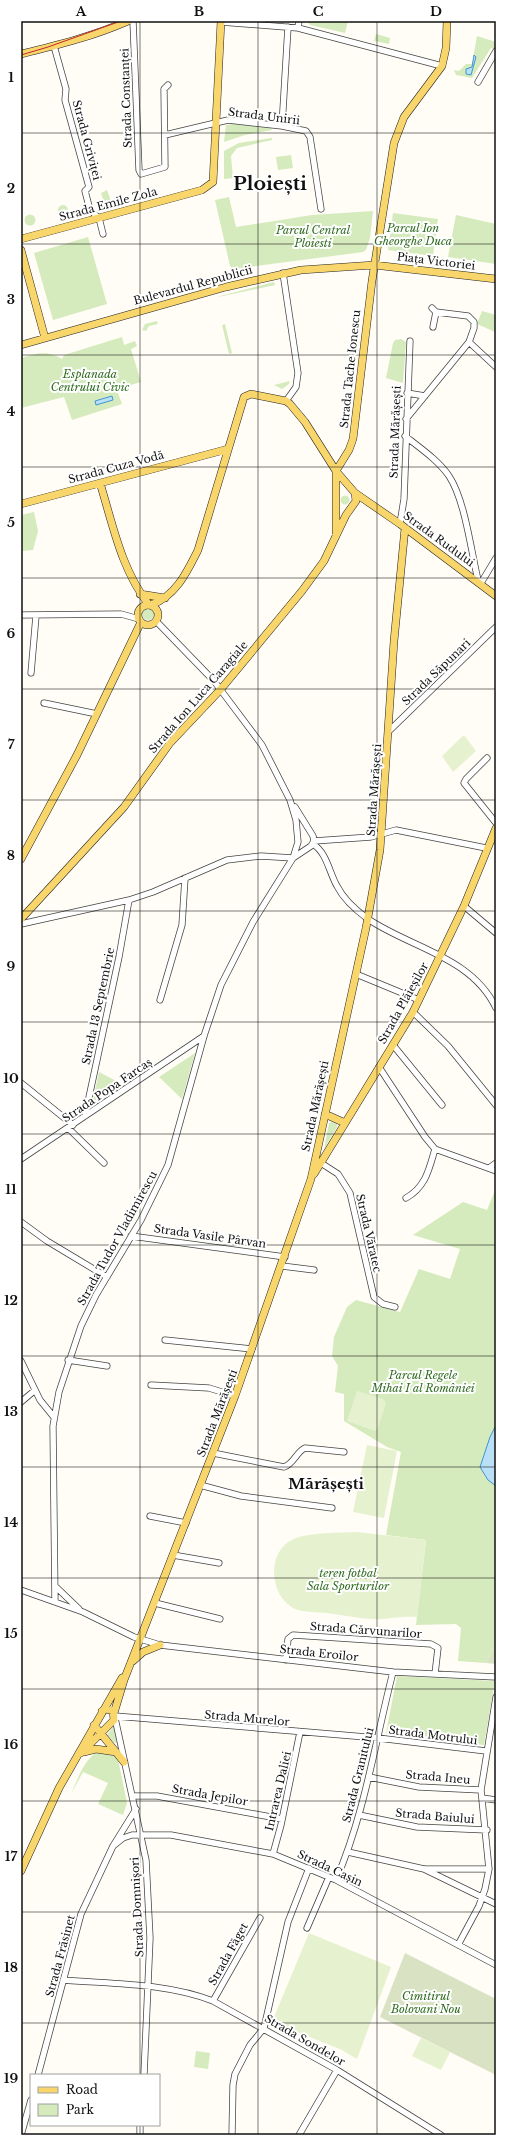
<svg xmlns="http://www.w3.org/2000/svg" width="517" height="2156" font-family="'Libre Baskerville',serif">
<rect width="100%" height="100%" fill="#fffdf5"/>
<path fill="#d5ebbd" d="M307 21H348L345 33 310 25Z
M376 34 390 38 389 44 374 41Z
M477 36 496 42 494 49 491 48 472 78 456 75 454 70 459 71 466 64H472Z
M233 124 271 128 272 130 245 135 224 142 226 125Z
M272 138V140L237 148 231 156 233 178 224 179V151L239 143Z
M291 155 293 168 278 170 276 157Z
M107 190 111 201 104 203 101 193Z
M229 197 236 227 312 215 373 211 370 238 366 250 363 252 233 269 230 266 215 200Z
M58 210a5 5 0 1 1 10 0a5 5 0 1 1-10 0Z
M393 213 438 219 433 256 388 250Z
M24.5 220a5.5 5.5 0 1 1 11 0a5.5 5.5 0 1 1-11 0Z
M456 215 496 224V264L448 257Z
M88 237 107 304 53 320 34 253Z
M274 282 275 285 218 297 220 296Z
M482 311 496 315 495 332 477 324Z
M157 321 158 324 149 326 146 331 142 330 145 324Z
M225 324 232 353 229 354 222 325Z
M122 337 124 345 135 341 137 346 131 349 141 382 120 388 121 391 118 393 122 404 72 420 64 397 21 408V358C38 353 46 350 62 359L64 355Z
M401 339 406 342 403 383 386 378 393 343 395 340Z
M290 381 289 384 282 389 274 385Z
M340.5 500a4.5 4.5 0 1 1 9 0a4.5 4.5 0 1 1-9 0Z
M34 512 38 531 33 550 21 551V515Z
M142 614a6 6 0 1 1 12 0a6 6 0 1 1-12 0Z
M195 1053 182 1099 159 1077Z
M99 1072 124 1085 92 1104Z
M332 1122 337 1124V1127L324 1149 329 1123Z
M496 1188V1643L486 1663 458 1661 461 1628 456 1624 416 1625 426 1540 386 1535 401 1452 387 1447 344 1421V1394L335 1392 338 1366 332 1356 334 1337 347 1307 356 1300 400 1312 419 1269 450 1279 460 1249 413 1235 463 1202 487 1210Z
M397 1676 495 1681 484 1745 386 1733Z
M114 1726 117 1743H115L107 1735Z
M97 1752 110 1753 118 1759 127 1803 123 1815 98 1804 108 1783 83 1772 71 1794C78 1779 83 1761 97 1752Z
M196 2051 210 2053 208 2069 194 2067Z"/>
<path fill="#d9e3c4" d="M496 1643V1664L486 1663Z
M405 1953 496 1999V2075L380 2017Z"/>
<path fill="#e6f2cf" d="M464 735 476 751 453 772 442 756Z
M357 1391 383 1399 386 1403 378 1428 375 1431 347 1421Z
M367 1445 397 1451 384 1518 353 1512Z
M357 1532 426 1540 417 1617C403 1616 395 1618 383 1619 365 1620 344 1615 326 1613 317 1612 306 1612 298 1610 268 1599 265 1549 296 1538 314 1532 338 1533 357 1532Z
M309 1933 391 1967 357 2059 342 2050 272 2022Z
M421 2038 450 2052 441 2070 412 2056Z"/>
<path fill="#b9e0f7" stroke="#3f96cf" d="M474 55 476 57 471 75 466 74V69L472 67Z
M112 396 113 400 96 405 95 401Z
M496 1425V1486L488 1480 480 1467 490 1437Z"/>
<g fill="none" stroke-linecap="round" stroke-linejoin="round">
<defs>
<path id="minor" d="M133 21 139 170 141 174 165 167 164 89 168 85
M221 22 298 28 442 66
M298 28 299 21
M54 46 66 89 65 100 89 187 85 191 90 210 99 218 103 234
M478 82 496 51
M282 126 288 27
M165 135 228 120 282 126 306 131 310 137 321 209
M283 273 298 373 296 387 286 401
M433 327 436 312
M469 342 496 367
M407 393 425 396
M406 419 469 342 474 328V322L468 316 436 312 432 308
M405 436C420 448 438 460 449 476 465 500 471 551 478 580
M400 524 404 499 410 341
M481 583 496 558
M21 615 121 614 139 619
M31 673 36 616
M44 703 97 714
M389 731 496 627
M487 758 466 779 464 783 496 823
M314 841 371 837 396 830 486 848
M313 844C327 853 329 872 337 886 343 898 357 911 368 919 411 948 472 957 496 1008
M293 858 311 846 314 841 313 836 295 807
M464 906 496 933
M21 924 129 900 153 892 227 860 261 856 293 858
M356 974 419 1000
M160 1000 182 925 185 878
M413 1012 448 1046 496 1105
M393 1045 442 1105
M379 1067 425 1137 435 1149 496 1171
M21 1083 73 1125
M85 1116 119 957 129 900
M68 1128 104 1163
M21 1159 204 1036
M321 1163 338 1174 350 1193 374 1297 383 1304 395 1307
M489 1168 496 1163
M406 1198C426 1187 429 1169 435 1149
M21 1222 47 1241 107 1277
M131 1236 285 1257
M282 1266 314 1270
M165 1340 252 1349
M68 1360 107 1366
M21 1361 40 1400 53 1416
M151 1385 209 1388 235 1396
M21 1402 34 1391
M213 1453 284 1467C294 1464 296 1452 305 1448L344 1452
M200 1485 241 1496 332 1508
M150 1516 186 1523
M173 1555 219 1563
M55 1586 79 1609
M21 1590 83 1612 134 1637 160 1645 393 1672 496 1677
M55 1602 53 1426 59 1392 81 1326 96 1295 141 1220 168 1165 204 1036 221 985 253 922 293 858 298 842 296 820 290 800 262 745 214 681 156 621
M155 1603 220 1619
M286 1660 288 1639 293 1635 431 1644 438 1648 435 1674
M115 1716 378 1738 486 1751
M115 1718 146 1860 150 1938 144 2075
M369 1777 419 1787 481 1790
M133 1796H157L282 1819
M482 1798 496 1800
M359 1815 417 1827 487 1830
M113 1846 123 1838 132 1835H171L273 1854 336 1880 496 1965
M348 1852 424 1869 496 1904
M273 1854 281 1825 300 1732
M425 1869H489
M336 1880C365 1813 375 1742 393 1672
M307 1928 329 1877
M458 1945 479 1906 485 1889 489 1869 481 1790 496 1697
M63 1980C112 1984 167 1983 213 2001L337 2070 441 2135
M213 2001 260 1918
M38 2075 81 1914 113 1846 136 1809
M21 2135 31 2100
M140 2135V2125
M232 2135 233 2085 235 2074 250 2045 264 2028 288 1922 309 1868
M299 2135 337 2070"/>
<path id="major" d="M21 54C58 45 94 36 128 21
M21 239 202 190 213 182 221 21
M21 250 45 338
M21 345 226 287 301 270 374 265 496 279
M336 471 349 450 353 439 372 281 394 143 404 117 442 66 446 48 447 21
M336 471V532
M100 483C113 525 121 569 149 605
M355 493 400 524 496 596
M21 504 228 449
M140 594 165 598
M138 615a10 10 0 1 1 20 0a10 10 0 1 1-20 0Z
M21 859 77 755 141 622
M21 919 124 807 170 743 221 689 302 591 324 561 346 515 356 501 355 493 336 471 305 422 290 404 286 401 251 394 244 397 198 550C187 572 176 596 151 605
M325 1114 345 1123
M314 1174 413 1012 464 906 496 828
M133 1661 143 1652 160 1645
M114 1713 124 1680 235 1396 311 1179 366 928 380 850 394 641 405 528
M94 1725 124 1762
M84 1752 96 1749 116 1752
M81 1753 114 1720 113 1711 106 1709 102 1711
M21 1871 59 1788 122 1678"/>
</defs>
<use href="#minor" stroke="#444" stroke-width="7"/>
<use href="#major" stroke="#222" stroke-width="8"/>
<use href="#minor" stroke="#fff" stroke-width="5.5"/>
<use href="#major" stroke="#f9d66b" stroke-width="7"/>
<path stroke="#c4262e" stroke-width="1" d="M21 55 48 47 121 21"/>
</g>
<path fill="none" stroke="#111" stroke-width="1" stroke-opacity="0.55" d="M140 21V2075M258 21V2135M377 21V2135M21 133H496M21 244H496M21 355H496M21 467H496M21 578H496M21 689H496M21 800H496M21 911H496M21 1022H496M21 1134H496M21 1245H496M21 1356H496M21 1467H496M21 1578H496M21 1689H496M21 1801H496M21 1912H496M21 2023H496M140 2125V2135"/>
<g text-anchor="middle" stroke-width="4" stroke-linejoin="round" paint-order="stroke">
<g font-size="11" fill="#111" stroke="#fff">
<text transform="translate(126 98) rotate(-92)" y="4">Strada Constanței</text>
<text transform="translate(264 116) rotate(7)" y="4">Strada Unirii</text>
<text transform="translate(87 140) rotate(75)" y="4">Strada Griviței</text>
<text transform="translate(108 204) rotate(-15)" y="4">Strada Emile Zola</text>
<text transform="translate(436 261) rotate(7)" y="4">Piața Victoriei</text>
<text transform="translate(193 285) rotate(-15)" y="4">Bulevardul Republicii</text>
<text transform="translate(350 369) rotate(-84)" y="4">Strada Tache Ionescu</text>
<text transform="translate(395 432) rotate(-88)" y="4">Strada Mărășești</text>
<text transform="translate(116 467) rotate(-15)" y="4">Strada Cuza Vodă</text>
<text transform="translate(439 539) rotate(36)" y="4">Strada Rudului</text>
<text transform="translate(436 672) rotate(-44)" y="4">Strada Săpunari</text>
<text transform="translate(198 697) rotate(-49)" y="4">Strada Ion Luca Caragiale</text>
<text transform="translate(374 790) rotate(-86)" y="4">Strada Mărășești</text>
<text transform="translate(403 1003) rotate(-61)" y="4">Strada Plăieșilor</text>
<text transform="translate(98 1006) rotate(-78)" y="4">Strada 13 Septembrie</text>
<text transform="translate(107 1090) rotate(-34)" y="4">Strada Popa Farcaș</text>
<text transform="translate(315 1106) rotate(-78)" y="4">Strada Mărășești</text>
<text transform="translate(369 1233) rotate(77)" y="4">Strada Văratec</text>
<text transform="translate(210 1236) rotate(8)" y="4">Strada Vasile Pârvan</text>
<text transform="translate(117 1238) rotate(-61)" y="4">Strada Tudor Vladimirescu</text>
<text transform="translate(217 1413) rotate(-69)" y="4">Strada Mărășești</text>
<text transform="translate(366 1630) rotate(4)" y="4">Strada Cărvunarilor</text>
<text transform="translate(319 1653) rotate(6)" y="4">Strada Eroilor</text>
<text transform="translate(247 1718) rotate(5)" y="4">Strada Murelor</text>
<text transform="translate(433 1735) rotate(7)" y="4">Strada Motrului</text>
<text transform="translate(358 1775) rotate(-76)" y="4">Strada Granitului</text>
<text transform="translate(438 1777) rotate(5)" y="4">Strada Ineu</text>
<text transform="translate(278 1791) rotate(-77)" y="4">Intrarea Daliei</text>
<text transform="translate(210 1795) rotate(10)" y="4">Strada Jepilor</text>
<text transform="translate(435 1816) rotate(5)" y="4">Strada Baiului</text>
<text transform="translate(330 1868) rotate(25)" y="4">Strada Cașin</text>
<text transform="translate(137 1907) rotate(-93)" y="4">Strada Domnișori</text>
<text transform="translate(228 1954) rotate(-61)" y="4">Strada Făget</text>
<text transform="translate(60 1956) rotate(-75)" y="4">Strada Frăsinet</text>
<text transform="translate(305 2040) rotate(30)" y="4">Strada Sondelor</text>
</g>
<g font-size="11" font-style="italic" fill="#2f6b1f" stroke="#fff">
<text x="413" y="232">Parcul Ion<tspan x="413" dy="13">Gheorghe Duca</tspan></text>
<text x="313" y="234">Parcul Central<tspan x="313" dy="13">Ploiesti</tspan></text>
<text x="90" y="378">Esplanada<tspan x="90" dy="13">Centrului Civic</tspan></text>
<text x="423" y="1379">Parcul Regele<tspan x="423" dy="13">Mihai I al României</tspan></text>
<text x="348" y="1577">teren fotbal<tspan x="348" dy="13">Sala Sporturilor</tspan></text>
<text x="426" y="2000">Cimitirul<tspan x="426" dy="13">Bolovani Nou</tspan></text>
</g>
<g font-size="15" font-weight="bold" fill="#111" stroke="#fff">
<text x="326" y="1489">Mărășești</text>
</g>
<g font-size="19" font-weight="bold" fill="#111" stroke="#fff">
<text x="270" y="190">Ploiești</text>
</g>
</g>
<rect width="517" height="2156" fill="none" stroke="#ffffff" stroke-width="44"/>
<rect x="30" y="2074" width="130" height="52" fill="#ffffff" stroke="#a0a0a0"/>
<rect x="38" y="2087" width="20" height="6" fill="#f9d66b" stroke="#a0a0a0"/>
<text x="66" y="2094" font-size="12" fill="#111111">Road</text>
<rect x="38" y="2104" width="20" height="12" fill="#d5ebbd" stroke="#a0a0a0"/>
<text x="66" y="2114" font-size="12" fill="#111111">Park</text>
<rect x="22" y="22" width="473" height="2112" fill="none" stroke="#111" stroke-width="1.5"/>
<g font-size="13" text-anchor="middle" font-weight="bold" fill="#111">
<text x="81" y="16">A</text>
<text x="199" y="16">B</text>
<text x="318" y="16">C</text>
<text x="436" y="16">D</text>
<text x="11" y="82">1</text>
<text x="11" y="193">2</text>
<text x="11" y="304">3</text>
<text x="11" y="416">4</text>
<text x="11" y="527">5</text>
<text x="11" y="638">6</text>
<text x="11" y="749">7</text>
<text x="11" y="860">8</text>
<text x="11" y="971">9</text>
<text x="11" y="1083">10</text>
<text x="11" y="1194">11</text>
<text x="11" y="1305">12</text>
<text x="11" y="1416">13</text>
<text x="11" y="1527">14</text>
<text x="11" y="1638">15</text>
<text x="11" y="1749">16</text>
<text x="11" y="1861">17</text>
<text x="11" y="1972">18</text>
<text x="11" y="2083">19</text>
</g>
</svg>
